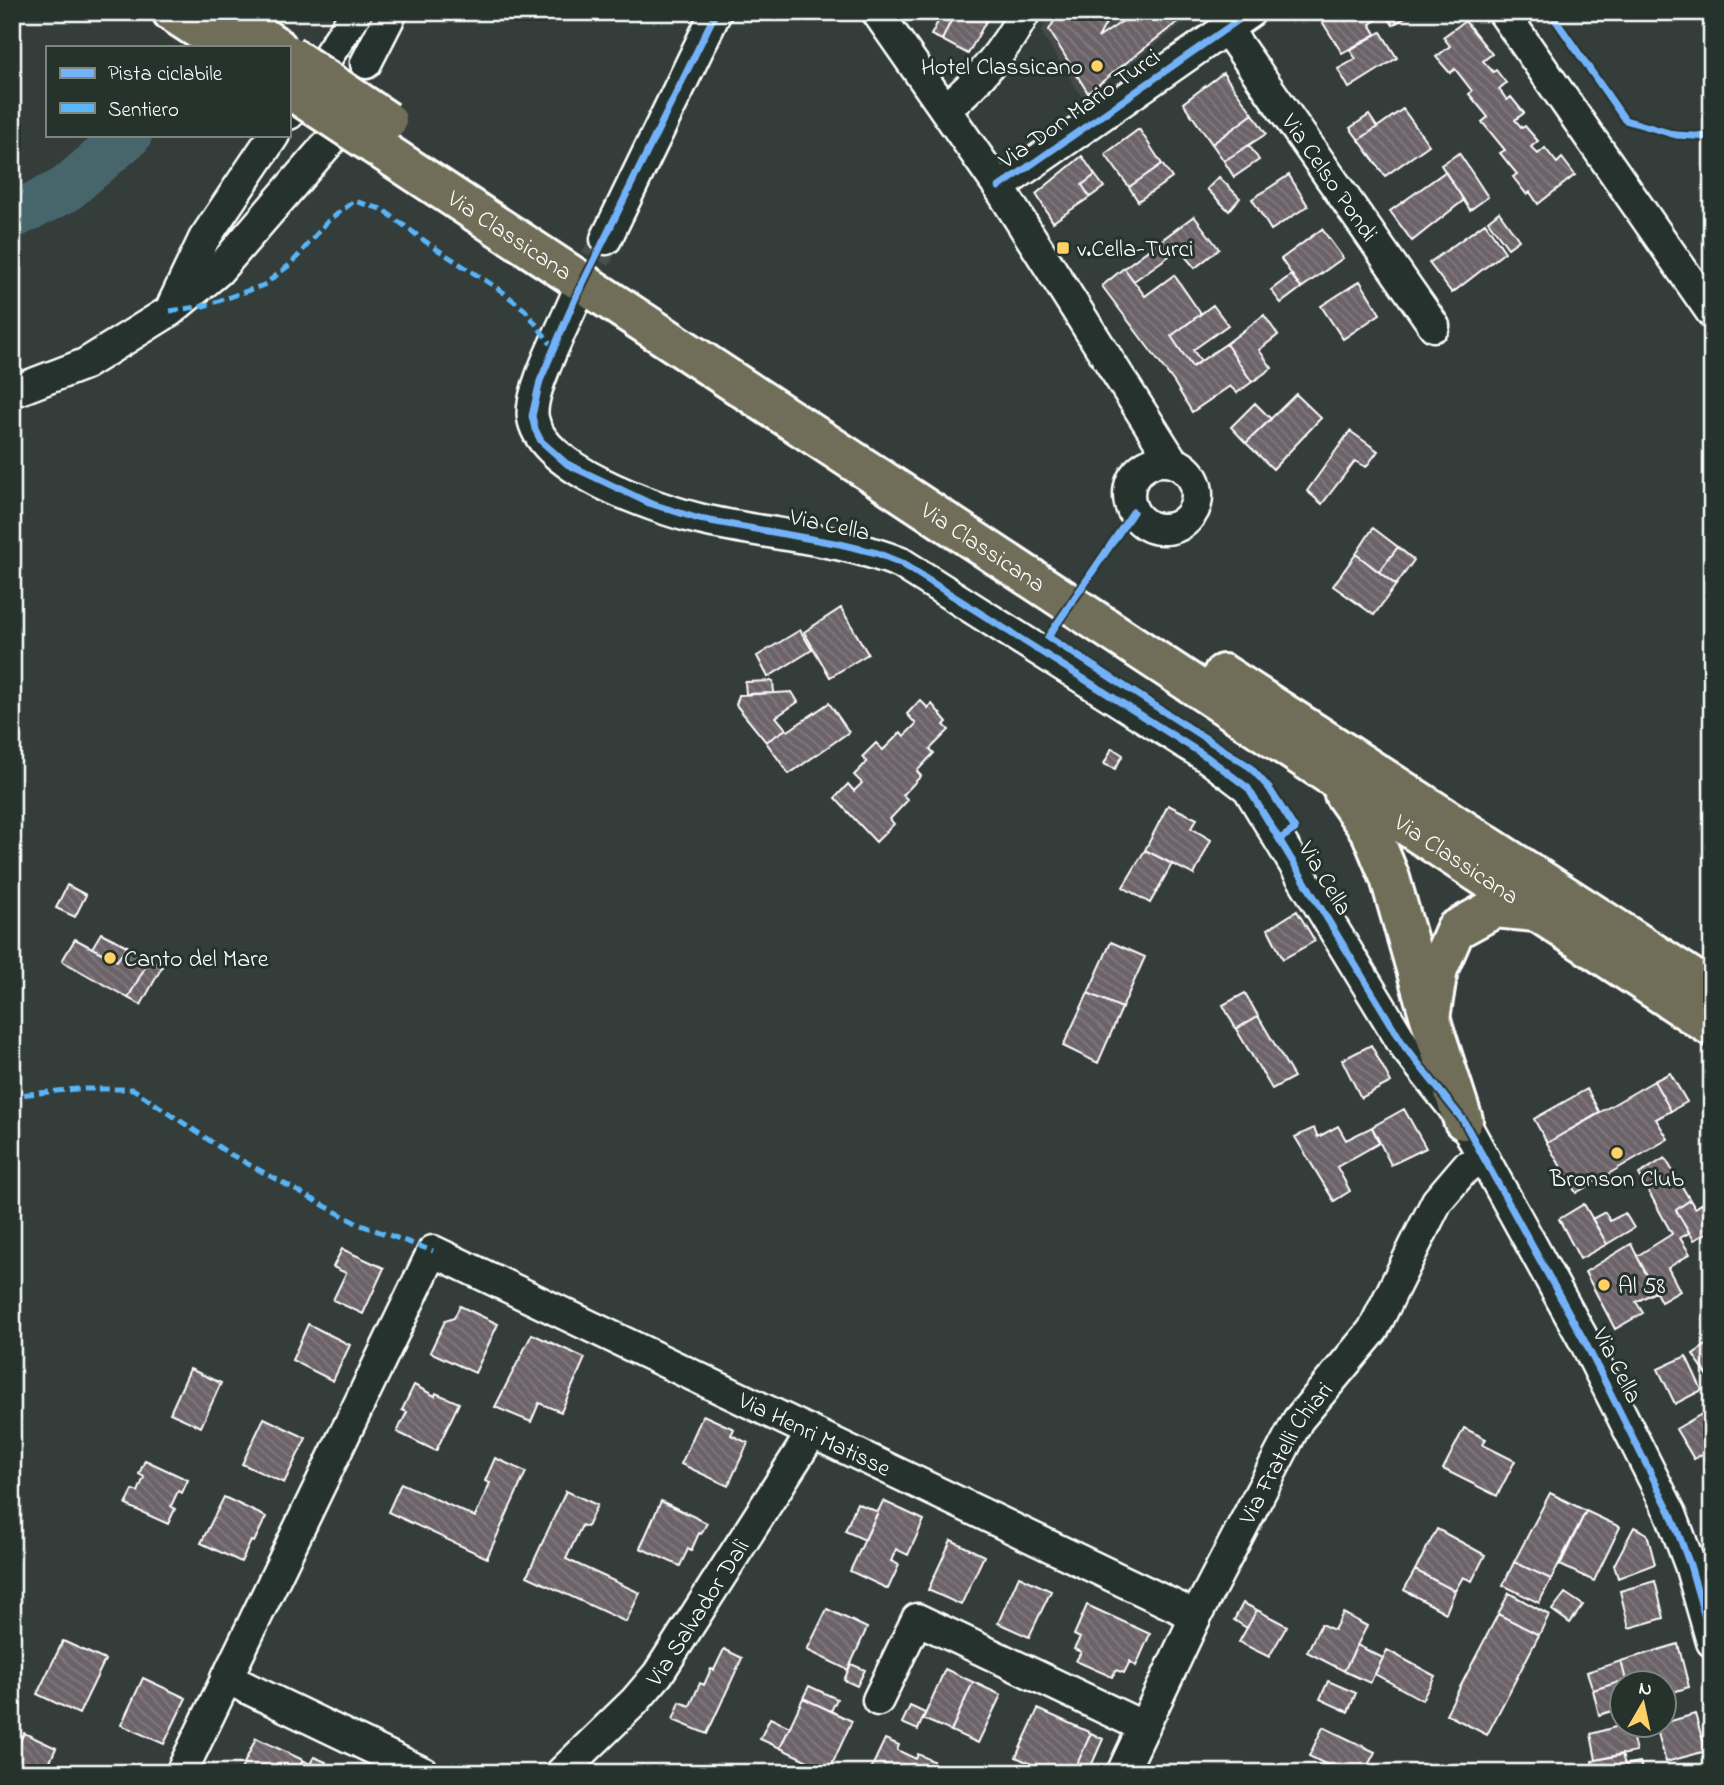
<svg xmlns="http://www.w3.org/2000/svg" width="1724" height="1785" font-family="'Indie Flower',sans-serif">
<defs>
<pattern id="building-back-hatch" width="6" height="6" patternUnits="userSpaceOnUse" patternTransform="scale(1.75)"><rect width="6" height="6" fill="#6c6369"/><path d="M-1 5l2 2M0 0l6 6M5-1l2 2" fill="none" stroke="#827a80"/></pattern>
</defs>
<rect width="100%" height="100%" fill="#343d39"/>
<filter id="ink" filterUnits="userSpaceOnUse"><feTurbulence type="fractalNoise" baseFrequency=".0143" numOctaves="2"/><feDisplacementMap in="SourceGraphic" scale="14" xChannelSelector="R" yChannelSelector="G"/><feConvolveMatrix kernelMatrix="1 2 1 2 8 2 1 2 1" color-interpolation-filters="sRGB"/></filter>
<g filter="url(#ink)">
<path fill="#454847" d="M1051 12H1199L1083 99 1041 32Z"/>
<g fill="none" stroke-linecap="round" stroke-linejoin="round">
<path stroke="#46666c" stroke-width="46" d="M12 216 65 190 129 135"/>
</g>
<path fill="url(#building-back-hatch)" stroke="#fff" stroke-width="2" d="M943 12H955L942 40 931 35Z
M955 12H982L989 16 968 54 942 40Z
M1059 12H1112L1098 38 1136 12H1174L1180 20 1088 93 1049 30Z
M1316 12H1413L1393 25 1386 14 1370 24 1376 34 1342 53Z
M1465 21 1492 54 1483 61 1493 72 1496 70 1506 83 1499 89 1507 100 1511 97 1524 113 1515 120 1522 128 1525 126 1538 141 1531 147 1538 154 1545 148 1557 163 1562 158 1575 175 1538 204 1530 192 1527 195 1513 177 1517 174 1500 153 1505 150 1482 122 1488 117 1469 94 1472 91 1455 69 1450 73 1436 57 1450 46 1443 37Z
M1381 32 1397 58 1349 88 1338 69 1356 59 1350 50Z
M1223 73 1253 114 1212 144 1183 103Z
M1403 109 1429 145 1385 176 1359 140Z
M1253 114 1266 134 1224 161 1212 144Z
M1369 115 1377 127 1359 140 1350 128Z
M1139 129 1162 164 1129 187 1105 154Z
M1249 145 1259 160 1234 177 1224 161Z
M1459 153 1488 197 1470 210 1441 165Z
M1082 156 1095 175 1082 185 1090 197 1053 222 1036 194Z
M1162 164 1172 178 1138 201 1129 187Z
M1445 172 1464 200 1412 241 1390 211Z
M1095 175 1104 187 1090 197 1082 185Z
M1289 175 1308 206 1271 230 1252 199Z
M1219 177 1240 198 1229 211 1207 189Z
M1499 212 1519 240 1508 248 1488 221Z
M1194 216 1219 249 1195 268 1179 249 1134 281 1124 268Z
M1485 223 1505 252 1452 293 1429 263Z
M1322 229 1343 258 1301 288 1281 259Z
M1124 268 1145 296 1174 275 1201 314 1171 336 1192 367 1226 344 1252 382 1237 393 1230 386 1192 412 1174 382 1102 286Z
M1291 275 1301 288 1281 303 1271 290Z
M1360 281 1380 314 1343 339 1321 306Z
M1213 305 1228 325 1193 350 1201 361 1192 367 1171 336Z
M1264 315 1278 335 1259 350 1272 368 1252 382 1226 344Z
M1296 394 1321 418 1273 469 1246 443Z
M1255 403 1271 419 1246 443 1231 427Z
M1350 431 1378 451 1366 467 1355 461 1322 504 1307 491Z
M1373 528 1398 547 1379 572 1356 554Z
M1398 547 1414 560 1396 585 1379 572Z
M1356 554 1396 585 1374 615 1333 586Z
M841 608 868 654 830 677 804 632Z
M800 630 812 650 768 677 757 656Z
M773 681 774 693 746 694 745 682Z
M792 692 798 702 776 717 786 729 766 742 736 705 739 695Z
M920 700 928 708 932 704 947 722 944 725 949 730 930 749 934 753 917 771 921 776 903 795 908 800 890 819 894 824 876 842 835 798 848 784 854 791 862 783 854 775 867 762 862 757 876 743 883 750 901 732 904 736 916 724 907 714Z
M829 703 849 732 789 774 766 742 786 729 788 731Z
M1112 748 1123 755 1115 769 1104 764Z
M1168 805 1197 819 1191 828 1211 840 1194 875 1145 850Z
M1145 850 1172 864 1150 903 1123 887Z
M67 885 86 895 75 917 56 908Z
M1297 911 1315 941 1283 959 1268 929Z
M101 933 127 946 117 961 92 948Z
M75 939 117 961 127 946 149 960 128 998 62 961Z
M1111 942 1145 957 1122 1008 1088 993Z
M149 960 162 967 141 1005 128 998Z
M1088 993 1122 1008 1098 1063 1063 1046Z
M1245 993 1258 1016 1236 1029 1223 1005Z
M1258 1016 1294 1077 1272 1089 1236 1029Z
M1371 1045 1391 1082 1361 1098 1342 1060Z
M1670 1073 1687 1102 1671 1111 1654 1081Z
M1654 1081 1671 1111 1656 1119 1668 1139 1576 1193 1547 1143Z
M1587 1089 1600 1113 1547 1143 1534 1119Z
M1404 1109 1426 1148 1391 1165 1372 1127Z
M1338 1126 1346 1140 1372 1127 1379 1143 1337 1167 1350 1191 1334 1201 1295 1137 1314 1128 1318 1137Z
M1665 1158 1690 1200 1676 1210 1689 1233 1680 1238 1690 1254 1668 1268 1680 1291 1661 1302 1637 1256 1672 1234 1639 1174Z
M1712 1197V1230L1694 1240 1676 1210 1690 1200 1695 1208Z
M1584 1204 1607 1244 1580 1259 1559 1219Z
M1605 1212 1610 1221 1625 1213 1634 1228 1607 1244 1592 1219Z
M1631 1244 1655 1292 1636 1302 1643 1313 1615 1329 1585 1272Z
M342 1249 384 1268 363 1314 333 1300 346 1273 333 1267Z
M460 1306 498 1324 475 1373 430 1352 445 1321 454 1318Z
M308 1324 350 1345 333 1381 292 1360Z
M532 1334 585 1358 561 1412 539 1403 531 1422 495 1407Z
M1712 1341V1382L1693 1354Z
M1686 1356 1702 1390 1675 1404 1658 1369Z
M190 1369 221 1383 201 1427 170 1413Z
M414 1385 435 1396 436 1393 459 1403 436 1451 397 1432 407 1412 402 1410Z
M1712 1408V1448L1694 1459 1676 1429Z
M703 1415 734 1429 731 1435 748 1443 728 1486 681 1464Z
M264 1418 306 1438 284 1483 242 1464Z
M1464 1428 1486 1439 1483 1445 1515 1461 1497 1496 1443 1469Z
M495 1458 526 1472 487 1558 388 1512 401 1483 475 1517 490 1483 485 1481Z
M145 1460 188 1480 182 1493 178 1491 171 1506 175 1509 168 1524 126 1505 133 1490 138 1492 144 1477 139 1474Z
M566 1491 597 1505 587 1527 582 1525 566 1559 640 1593 626 1622 527 1576Z
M1550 1493 1586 1511 1551 1579 1514 1562Z
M224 1497 266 1517 254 1542 251 1541 241 1562 201 1543Z
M661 1501 707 1523 701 1534 699 1533 691 1551 688 1549 680 1566 640 1548Z
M883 1501 924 1520 908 1555 896 1549 891 1561 899 1565 888 1589 850 1571Z
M857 1503 878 1512 865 1540 845 1531Z
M1586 1511 1620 1527 1594 1581 1560 1565Z
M1634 1527 1647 1534 1655 1564 1618 1578 1614 1565Z
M1437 1529 1485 1555 1472 1581 1463 1577 1455 1591 1415 1570Z
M951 1540 984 1556 961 1605 928 1590Z
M1514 1562 1551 1579 1539 1603 1503 1585Z
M1415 1570 1455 1591 1446 1613 1404 1590Z
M1019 1576 1051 1591 1029 1637 998 1623Z
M1655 1581 1664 1618 1629 1628 1620 1591Z
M1509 1593 1549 1615 1539 1635 1498 1614Z
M1565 1593 1583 1605 1570 1623 1552 1610Z
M1243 1603 1257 1610 1247 1628 1234 1620Z
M1087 1605 1150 1634 1136 1666 1130 1661 1124 1673 1116 1670 1112 1677 1076 1661 1081 1652 1074 1649 1080 1638 1074 1635Z
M827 1609 867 1628 848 1670 807 1650Z
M1257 1610 1287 1626 1269 1657 1239 1642Z
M1343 1613 1367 1626 1344 1671 1307 1652 1321 1624 1334 1630Z
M1498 1614 1539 1635 1487 1735 1446 1714Z
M63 1641 105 1660 79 1714 37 1694Z
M1678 1644 1689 1687 1664 1695V1684H1627L1621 1661Z
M1357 1645 1383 1658 1370 1683 1344 1671Z
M724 1649 742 1658 707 1734 673 1720 680 1702 690 1706 700 1683 704 1685 711 1669 714 1670Z
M1387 1650 1435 1676 1422 1700 1375 1674Z
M1621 1661 1626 1680 1593 1690 1587 1672Z
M851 1664 865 1670 857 1686 844 1680Z
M945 1669 973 1682 951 1731 923 1719Z
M143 1678 186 1698 164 1744 121 1725Z
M1626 1680 1627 1684H1622V1708L1599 1715 1593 1690Z
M1328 1681 1356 1693 1348 1712 1320 1699Z
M973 1682 1001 1695 978 1743 951 1731Z
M809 1686 837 1699 831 1711 803 1698Z
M803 1698 852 1721 829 1771 780 1748Z
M910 1706 925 1713 918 1730 902 1723Z
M1038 1709 1091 1733 1073 1773H1050L1016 1757Z
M1695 1714 1706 1751 1666 1762 1656 1726H1664V1723Z
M770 1718 790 1727 780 1748 760 1739Z
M1622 1725 1630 1726 1636 1752 1596 1760 1591 1734Z
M1323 1727 1375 1752 1364 1773H1344L1309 1756Z
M24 1733 56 1748 45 1773H12V1757Z
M1091 1733 1103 1739 1088 1773H1073Z
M256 1738 303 1760 297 1773 240 1772Z
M885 1739 899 1745 897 1750 916 1759 918 1754 933 1761 927 1773H869Z
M1622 1754 1625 1765 1640 1762 1643 1773H1595L1592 1761Z
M314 1757 326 1762 322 1769 329 1773H297L303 1760 310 1764Z"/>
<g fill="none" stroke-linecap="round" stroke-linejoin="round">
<path stroke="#48504d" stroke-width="30" stroke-dasharray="30 15" stroke-linecap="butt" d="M575 299 606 239"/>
<defs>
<g id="minor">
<path d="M877 12 999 187 1173 462"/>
<path d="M1503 12 1712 313"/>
<path id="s1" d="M1226 28 1434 326"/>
<path d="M366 63 392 12"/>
<path d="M945 109C978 83 1005 49 1025 12"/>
<path d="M289 114 357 12"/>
<path d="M999 187 1250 12"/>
<path d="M606 239 716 12"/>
<path d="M575 299C564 326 528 392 533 418 541 469 654 508 699 519 766 535 837 537 901 563L1207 757 1248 788 1405 1047 1463 1120 1586 1344 1671 1514 1690 1565 1712 1642"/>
<path d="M173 304 204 239 274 135"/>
<path d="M12 392 85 364 170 311 218 271 344 125"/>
<circle cx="1163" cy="495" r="34"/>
<path d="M226 1678 424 1773"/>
<path d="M878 1700 917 1619 1144 1727"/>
<path id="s2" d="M181 1773 433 1251 1196 1616"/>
<path id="s3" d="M561 1773 635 1701 658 1674 812 1433"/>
<path id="s4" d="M1122 1773 1196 1616 1298 1420 1373 1330 1437 1201 1466 1167 1484 1158"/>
</g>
<g id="highway">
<path d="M172 12 226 47"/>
<path d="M225 12 277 47"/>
<path id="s5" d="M374 145 1712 1027"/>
<path d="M1223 674 1712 991"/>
<path d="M1344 794 1371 832 1390 878 1430 1018 1463 1120"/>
<path d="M1431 1012 1438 969 1455 930 1495 908 1536 912"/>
</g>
</defs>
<use href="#minor" stroke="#fff" stroke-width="35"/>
<use href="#highway" stroke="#fff" stroke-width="44"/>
<use href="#minor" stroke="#26332d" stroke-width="30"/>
<use href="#highway" stroke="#706e59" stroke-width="38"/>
<defs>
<path id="highway-bridge" d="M289 55 387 121
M289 89 374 145"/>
</defs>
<use href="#highway-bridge" stroke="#fff" stroke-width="44" stroke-linecap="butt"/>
<use href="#highway-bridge" stroke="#706e59" stroke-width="38"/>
<path stroke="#59b6f9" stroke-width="5" stroke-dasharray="10 5" stroke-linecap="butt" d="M170 311 204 306 264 285 292 263 327 222 354 201 382 209 429 244 503 292 525 310 554 348
M12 1088 19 1095 77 1089H133L228 1153 358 1224 433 1251"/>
<defs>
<path id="cycleway" d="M716 12 575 299 540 381 532 416 535 429 541 441 567 464 649 503 699 519 840 544 877 553 901 563 1207 757 1248 788 1405 1047 1463 1120 1586 1344 1671 1514 1690 1565 1712 1642
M1550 12 1625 120 1676 135 1712 137
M999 187 1250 12
M1133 512 1048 637 1250 767 1269 788 1295 829 1280 839"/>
</defs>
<use href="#cycleway" stroke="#26332d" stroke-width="11"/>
<use href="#cycleway" stroke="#73b2f8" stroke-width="7"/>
</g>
</g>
<g fill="#ffd166" stroke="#26332d" stroke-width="2.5">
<circle cx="1097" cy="66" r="7"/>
<rect x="1056" y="241" width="14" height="14" rx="3.5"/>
<circle cx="110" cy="958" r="7"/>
<circle cx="1617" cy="1153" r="7"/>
<circle cx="1604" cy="1285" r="7"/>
</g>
<g text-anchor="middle" stroke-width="6" stroke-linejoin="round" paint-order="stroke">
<g font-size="24" fill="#fff" stroke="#26332d" text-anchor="start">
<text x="1083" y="74" text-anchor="end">Hotel Classicano</text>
<text x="1077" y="256">v.Cella-Turci</text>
<text x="124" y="966">Canto del Mare</text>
<text x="1617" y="1186" text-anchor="middle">Bronson Club</text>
<text x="1618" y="1293">Al 58</text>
</g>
<g font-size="24" fill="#fff" stroke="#26332d">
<text transform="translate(1079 108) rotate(-35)" y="8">Via Don Mario Turci</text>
<text dy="8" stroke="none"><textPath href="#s1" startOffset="182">Via Celso Pondi</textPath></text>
<text dy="8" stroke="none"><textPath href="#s5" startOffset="163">Via Classicana</textPath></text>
<text transform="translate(830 524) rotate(12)" y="8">Via Cella</text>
<text dy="8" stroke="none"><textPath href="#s5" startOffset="730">Via Classicana</textPath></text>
<text dy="8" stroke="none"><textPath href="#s5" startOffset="1297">Via Classicana</textPath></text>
<text transform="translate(1326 878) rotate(59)" y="8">Via Cella</text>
<text transform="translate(1618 1365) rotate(63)" y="8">Via Cella</text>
<text dy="8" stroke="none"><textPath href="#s2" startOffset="1003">Via Henri Matisse</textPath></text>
<text dy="8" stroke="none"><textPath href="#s4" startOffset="360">Via Fratelli Chiari</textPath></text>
<text dy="8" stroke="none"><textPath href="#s3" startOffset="212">Via Salvador Dalì</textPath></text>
</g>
</g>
<rect width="1724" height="1785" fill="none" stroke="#26332d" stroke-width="42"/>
<rect x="21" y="21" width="1682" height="1743" fill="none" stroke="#fff" stroke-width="2.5" filter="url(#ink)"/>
<rect x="46" y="46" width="245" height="91" fill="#26332d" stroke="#7d8581" stroke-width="2"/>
<rect x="60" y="68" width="35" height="10" fill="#73b2f8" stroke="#7d8581" stroke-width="2"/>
<text x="108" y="80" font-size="21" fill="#ffffff">Pista ciclabile</text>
<rect x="60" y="103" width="35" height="10" fill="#59b6f9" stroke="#7d8581" stroke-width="2"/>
<text x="108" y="116" font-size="21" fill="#ffffff">Sentiero</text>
<g transform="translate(1643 1704) rotate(9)"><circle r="33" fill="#26332d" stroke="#7d8581" stroke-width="2"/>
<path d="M0-5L12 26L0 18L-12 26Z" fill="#ffd166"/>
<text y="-10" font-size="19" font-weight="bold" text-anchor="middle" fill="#ffffff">N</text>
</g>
</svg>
